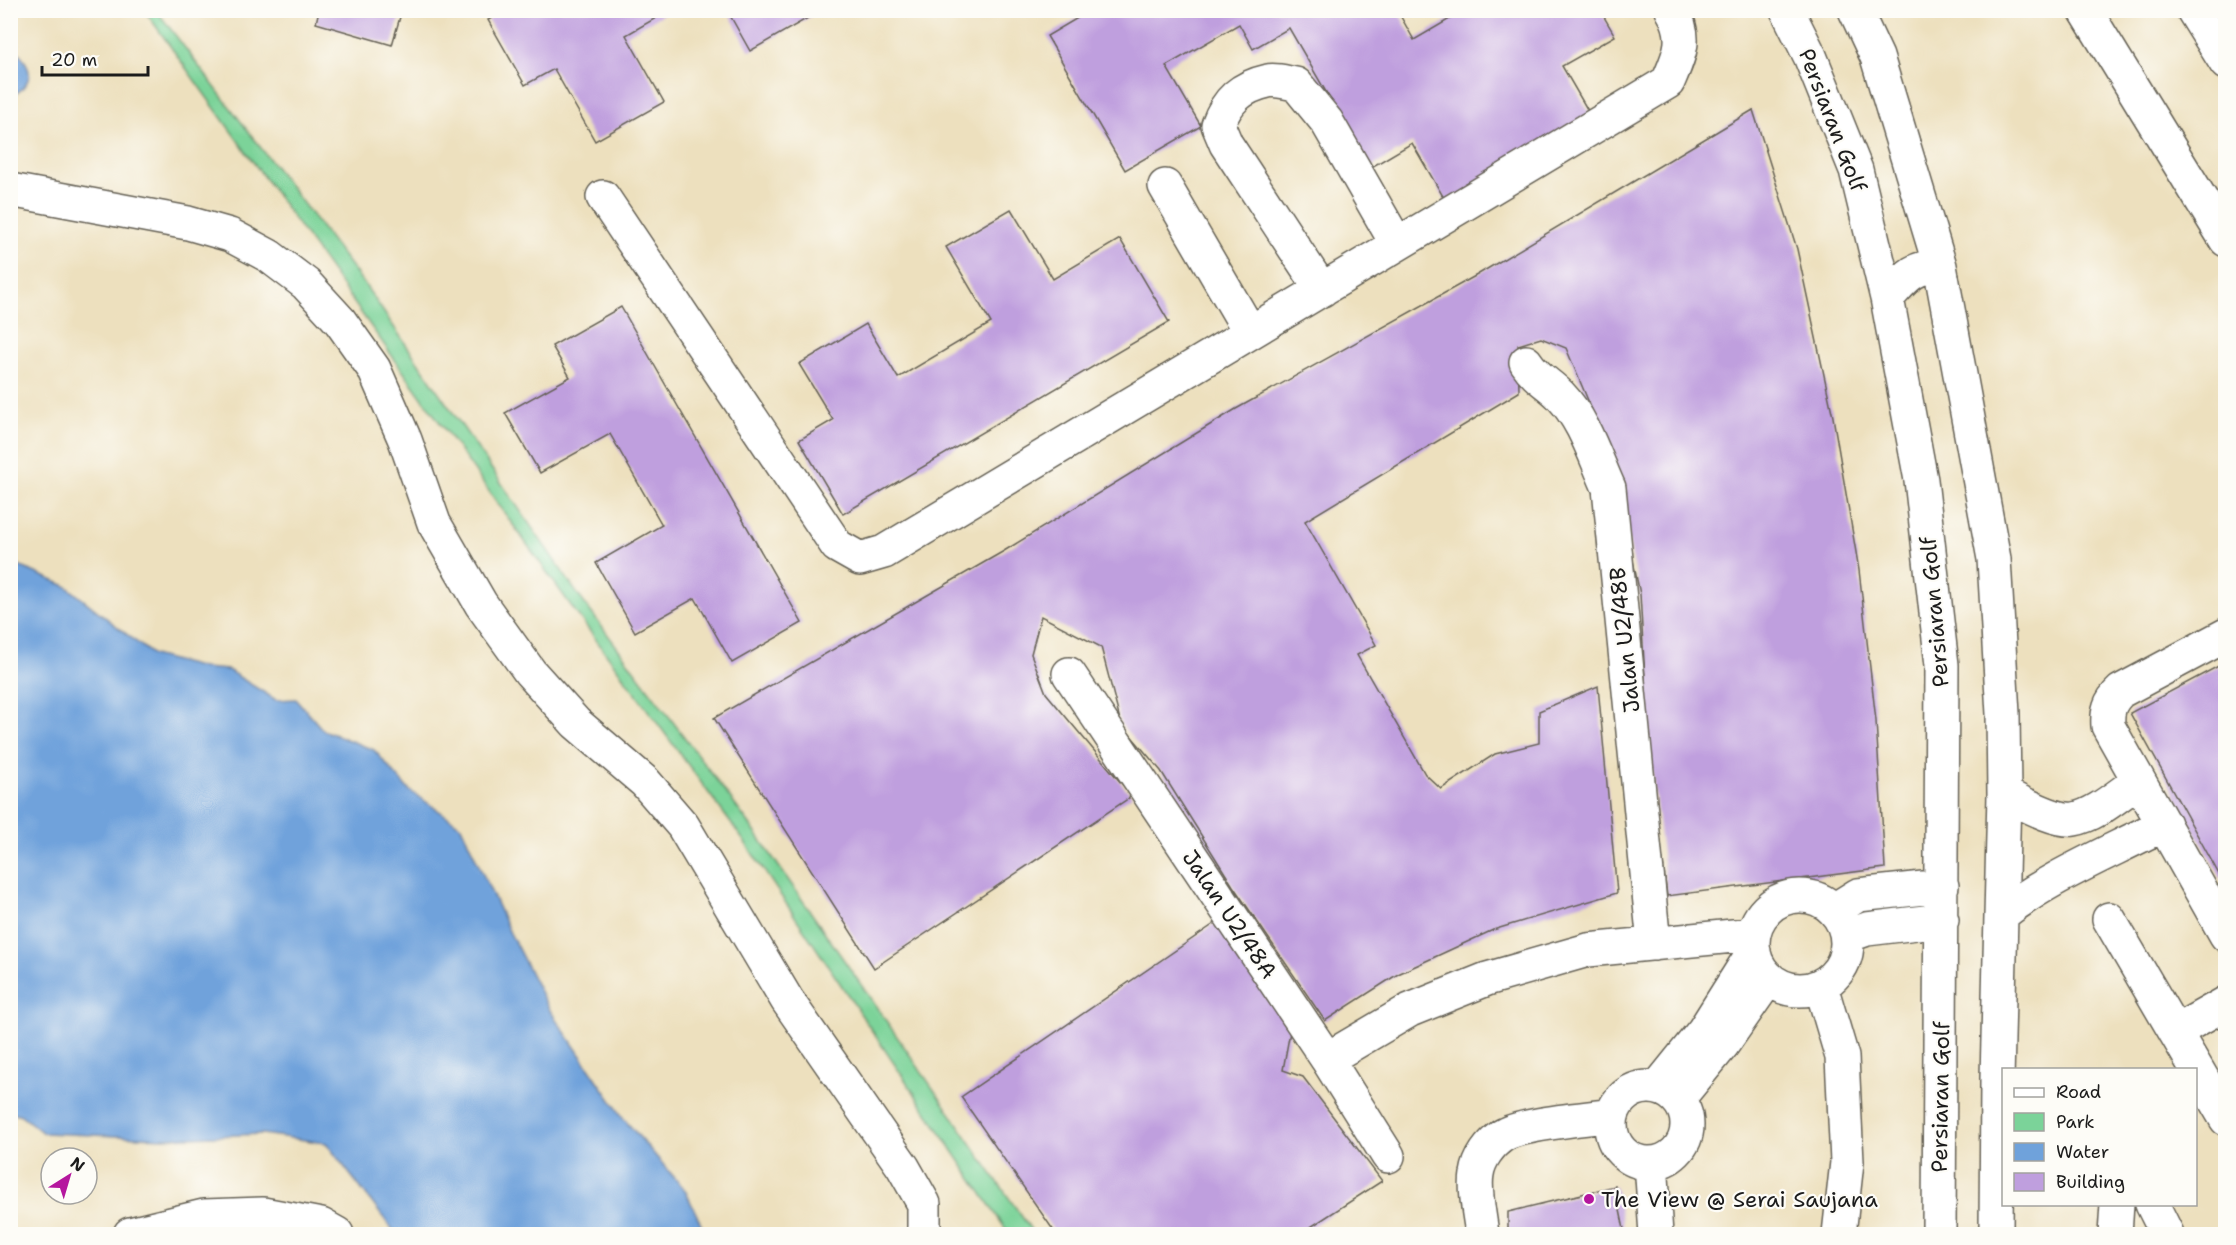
<svg xmlns="http://www.w3.org/2000/svg" width="2236" height="1245" font-family="'Shantell Sans',sans-serif">
<rect width="100%" height="100%" fill="#fdfcf7"/>
<filter id="ink" filterUnits="userSpaceOnUse"><feTurbulence type="fractalNoise" baseFrequency=".0167" numOctaves="2"/><feDisplacementMap in="SourceGraphic" scale="12" xChannelSelector="R" yChannelSelector="G"/><feConvolveMatrix kernelMatrix="1 2 1 2 8 2 1 2 1" color-interpolation-filters="sRGB"/></filter>
<filter id="wash" filterUnits="userSpaceOnUse"><feTurbulence type="fractalNoise" baseFrequency=".008" numOctaves="4" result="noise"/><feDisplacementMap in="SourceGraphic" scale="24" xChannelSelector="R" yChannelSelector="G"/><feGaussianBlur stdDeviation="1.35" result="paint"/><feColorMatrix in="noise" values="0 0 0 0 0 0 0 0 0 0 0 0 0 0 0 0 0 1.4 0 .05"/><feComposite in="paint" operator="in"/></filter>
<g filter="url(#wash)">
<rect width="100%" height="100%" fill="#ede0be"/>
<path fill="#7bd399" stroke="#4c785a" stroke-width="1.5" d="M145 11H157L365 285 579 596 753 829 1034 1234H1009L744 841 569 603Z"/>
<path fill="#6fa2db" stroke="#465f7c" stroke-width="1.5" d="M11 45C21 54 35 70 26 84 23 89 15 94 11 98Z
M10 562 66 586 153 655 203 668 228 670 276 700 296 699 323 730 374 750 409 790 461 826 510 933 549 1009 624 1119 685 1190 702 1226 701 1234H396L326 1143 262 1134 165 1138 43 1133 21 1115 11 1112Z"/>
<g id="blocks">
<path fill="#bf9fde" d="M319 10H402L392 45 316 23Z
M506 10H670L626 35 664 102 595 141 554 69 525 85 488 20Z
M727 10H822L750 51Z
M1091 10H1397L1414 40 1465 10H1600L1615 36 1562 66 1594 121 1448 205 1412 143 1370 168 1289 28 1253 49 1239 24 1166 66 1201 126 1125 170 1047 36Z
M1753 110 1797 249 1833 417 1859 570 1876 721 1885 868 1667 896 1649 745 1640 594 1611 455 1566 348 1541 338 1518 345 1519 392 1305 521 1376 645 1357 655 1425 774 1441 789 1495 754 1539 743V711L1598 686 1617 893 1493 930 1398 974 1325 1021 1233 886 1161 771 1121 724 1101 647 1041 616 1031 654 1046 693 1132 796 874 968 714 718 1004 551 1236 409 1477 275Z
M1011 209 1053 279 1120 239 1169 322 843 514 799 440 833 420 799 364 866 324 898 378 991 323 946 247Z
M621 307 802 623 732 663 695 598 635 632 596 563 662 525 610 434 540 473 505 413 570 377 552 346Z
M2226 662V887L2130 713Z
M1220 920 1291 1026 1283 1070 1303 1077 1382 1181 1300 1234H1056L961 1097Z
M1615 1186 1625 1234H1508V1212Z"/>
</g>
</g>
<g filter="url(#ink)">
<use href="#blocks" fill-opacity="0" stroke="#656155" stroke-width="1.5"/>
<g fill="none" stroke-linecap="round" stroke-linejoin="round">
<defs>
<path id="minor" d="M1787 10 1810 56 1856 170 1887 298 1921 480 1942 665 1939 1234
M1855 10 1877 57 1940 266 1994 559 2003 714 2004 794 1997 1079 1996 1234
M1165 186 1250 332
M10 190 188 223 230 235 269 256 306 284 340 321 374 369 405 440 434 523 481 604 530 672 576 723 645 782 683 826 787 1000 903 1167 924 1204V1234
M603 197 837 546 860 559 884 552 1668 82C1679 56 1689 38 1672 10
M1322 290 1226 144 1218 125C1227 100 1241 87 1268 81 1276 79 1288 83 1296 84L1327 122 1397 244
M1887 298C1905 279 1912 266 1940 266
M1526 362C1537 379 1547 382 1560 395 1584 420 1595 457 1609 488L1654 944
M2226 635 2121 691C2109 702 2107 711 2108 726L2226 935
M1069 674 1327 1059 1388 1156
M2004 794C2021 802 2056 822 2074 819 2097 815 2120 793 2139 781
M1753 943a47 47 0 1 1 94 0a47 47 0 1 1-94 0Z
M1834 910 1858 895 1942 886
M2001 915C2050 876 2109 853 2164 824
M2109 919 2226 1119
M1847 936 1867 929 1942 920
M1821 986 1842 1057 1847 1162 1839 1234
M2175 1032 2226 1003
M1327 1059 1410 1010 1487 979 1588 950 1754 934
M1611 1125a38 38 0 1 1 76 0a38 38 0 1 1-76 0Z
M1658 1087 1704 1030 1754 951
M1678 1099 1723 1044 1769 978
M1651 1163 1656 1234
M2152 1204 2167 1234
M130 1234 204 1216 263 1214 321 1225 337 1234
M1482 1234C1480 1217 1474 1191 1477 1174 1479 1159 1490 1144 1502 1136 1521 1123 1587 1119 1612 1115
M2115 1234 2117 1204"/>
<path id="major" d="M2085 10 2226 240
M2193 10 2226 63"/>
</defs>
<use href="#minor" stroke="#656155" stroke-width="36"/>
<use href="#major" stroke="#656155" stroke-width="36"/>
<use href="#minor" stroke="#fff" stroke-width="33"/>
<use href="#major" stroke="#fff" stroke-width="33"/>
</g>
</g>
<circle fill="#b5179e" stroke="#fdfcf7" stroke-width="2" cx="1589" cy="1199" r="6"/>
<g text-anchor="middle" stroke-width="4.5" stroke-linejoin="round" paint-order="stroke">
<g font-size="22" fill="#1c1c1c" stroke="#fdfcf7">
<text transform="translate(1833 120) rotate(69)" y="8">Persiaran Golf</text>
<text transform="translate(1934 612) rotate(-95)" y="8">Persiaran Golf</text>
<text transform="translate(1624 640) rotate(-96)" y="8">Jalan U2/48B</text>
<text transform="translate(1230 914) rotate(56)" y="8">Jalan U2/48A</text>
<text transform="translate(1940 1097) rotate(-89)" y="8">Persiaran Golf</text>
</g>
<g font-size="22" fill="#1c1c1c" stroke="#fdfcf7" text-anchor="start">
<text x="1601" y="1207">The View @ Serai Saujana</text>
</g>
</g>
<rect width="2236" height="1245" fill="none" stroke="#fdfcf7" stroke-width="36"/>
<rect x="2002" y="1068" width="195" height="138" fill="#fdfcf7" stroke="#a3a29f" stroke-width="1.5"/>
<rect x="2014" y="1088" width="30" height="9" fill="#ffffff" stroke="#a3a29f" stroke-width="1.5"/>
<text x="2056" y="1098" font-size="18" fill="#1c1c1c">Road</text>
<rect x="2014" y="1113" width="30" height="18" fill="#7bd399" stroke="#a3a29f" stroke-width="1.5"/>
<text x="2056" y="1128" font-size="18" fill="#1c1c1c">Park</text>
<rect x="2014" y="1143" width="30" height="18" fill="#6fa2db" stroke="#a3a29f" stroke-width="1.5"/>
<text x="2056" y="1158" font-size="18" fill="#1c1c1c">Water</text>
<rect x="2014" y="1173" width="30" height="18" fill="#bf9fde" stroke="#a3a29f" stroke-width="1.5"/>
<text x="2056" y="1188" font-size="18" fill="#1c1c1c">Building</text>
<g transform="translate(69 1176) rotate(37)"><circle r="28" fill="#fdfcf7" stroke="#a3a29f" stroke-width="1.5"/>
<path d="M0-4.5L10 22L0 15L-10 22Z" fill="#b5179e"/>
<text y="-9" font-size="16" font-weight="bold" text-anchor="middle" fill="#1c1c1c">N</text>
</g>
<path d="M42 66v9h106v-9" fill="none" stroke="#1c1c1c" stroke-width="3"/>
<text x="51" y="66" font-size="18" fill="#1c1c1c" stroke="#fdfcf7" stroke-width="4.5" paint-order="stroke">20 m</text>
</svg>
